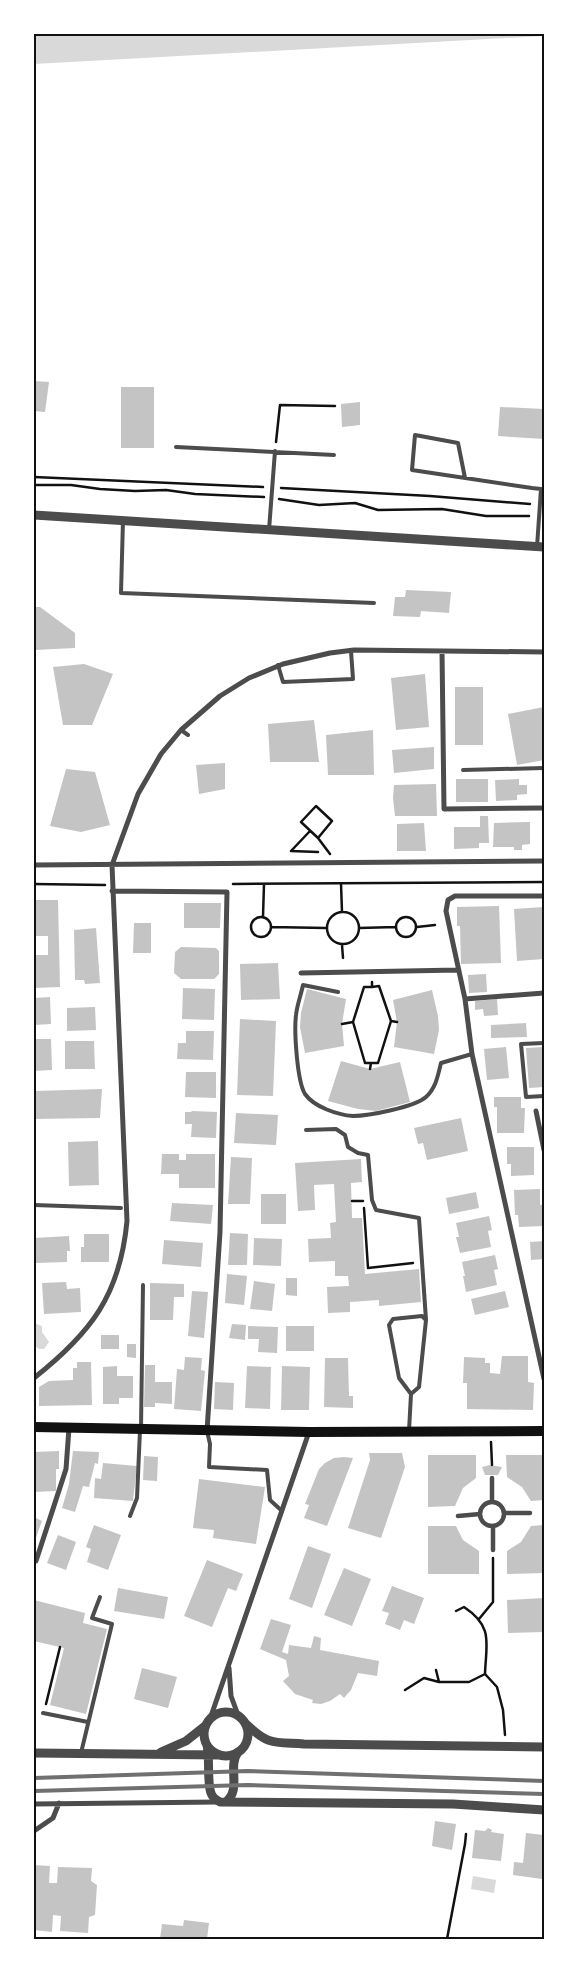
<svg xmlns="http://www.w3.org/2000/svg" width="578" height="1973" font-family="Helvetica,sans-serif">
<rect width="100%" height="100%" fill="#fff"/>
<path fill="#d9d9d9" d="M34 34H544V36L34 64Z
M34 1323 42 1326V1332L49 1342 44 1349H39L34 1345Z
M473 1876 496 1880 494 1893 471 1889Z"/>
<path fill="#c4c4c4" d="M34 381 49 382 45 412 34 411Z
M121 387H154V448H121Z
M360 402V425L342 427 341 404Z
M500 407 544 409V439L498 436Z
M406 590 451 592 449 613 421 611 420 617 393 616 395 597H405Z
M34 607H40L75 633V648L34 650Z
M84 664 113 674 92 725H63L53 667Z
M425 674 429 727 396 730 391 678Z
M455 687H483V745H455Z
M544 707V760L517 765 508 714Z
M314 720 319 762H270L268 724Z
M373 730 374 775H328L326 735Z
M434 747V769L394 773 392 750Z
M225 763V789L199 794 196 765Z
M66 769 95 772 110 825 81 832 50 826Z
M456 779H488V802H456Z
M519 779V785H527V794L517 795V800L496 801 495 780Z
M436 784 437 816H395L393 798 394 785Z
M480 816H488L489 843H479V848L454 849V827H480Z
M530 822V844L522 845V850H514V847H493L494 823Z
M424 823 426 851H397V824Z
M34 900H58L60 987 34 988V955H48V936H34Z
M184 903H221L220 928H184Z
M499 906 501 963 461 964 460 926H457V907Z
M544 907V959L517 961 514 909Z
M134 923H151V953H133Z
M96 928 100 983 85 984 84 980H75L74 930Z
M181 947 216 948 219 951V974L214 979H181L174 973 175 952Z
M278 963 280 999 241 1000 240 964Z
M486 974 487 992 469 993 468 975Z
M183 988 215 989 214 1020 182 1019Z
M307 989 346 999 342 1024 344 1046 305 1053 300 1027 301 1013Z
M432 990 438 1016 439 1030 434 1054 394 1047 397 1022 393 1000Z
M50 997 51 1024 34 1025V998Z
M497 999 498 1015 484 1016 483 1009 475 1010V1001Z
M95 1007 96 1030 67 1031V1008Z
M240 1019 276 1021 273 1096 237 1095Z
M526 1023 527 1037 491 1038V1025Z
M186 1031H214L213 1060 177 1059 178 1043H186Z
M34 1039H51L52 1070 34 1071Z
M65 1041H94L95 1069H65Z
M506 1047 509 1078 487 1080 484 1049Z
M544 1047V1087L529 1088 526 1048Z
M341 1061 370 1069 400 1062 410 1102 376 1111 358 1109 328 1101Z
M186 1072H216V1098L185 1097Z
M102 1089 100 1118 34 1119V1091Z
M494 1097H521V1108H525L524 1133H497V1107H494Z
M192 1111 217 1112 216 1138 191 1137 192 1124H185V1112H191Z
M236 1113 278 1115 276 1145 234 1143Z
M461 1118 468 1151 427 1160 423 1143 418 1144 414 1128Z
M98 1141 99 1185 69 1186 68 1142Z
M507 1147H534V1175L511 1176V1164H507Z
M162 1154H179V1160H186V1154H215V1188H179V1174H161Z
M231 1157 252 1158 250 1204H228Z
M361 1159 362 1182 351 1183 352 1218H362L365 1274 419 1269 421 1302 379 1306V1300L350 1302V1312L328 1313 327 1287 349 1286 348 1276H335V1261L309 1262 308 1239 331 1238 330 1223 336 1222 334 1184 314 1185 315 1210 298 1211 295 1163Z
M540 1189V1205H542V1211H544V1226L519 1227 518 1215H515L514 1190Z
M476 1192 479 1208 449 1214 446 1198Z
M261 1194H286V1224H261Z
M172 1203 213 1205 211 1224 170 1221Z
M489 1216 492 1230 488 1231 491 1247 460 1253 456 1237H459L456 1223Z
M230 1233 248 1234 247 1265H228Z
M84 1234H109V1262H81V1247H84Z
M69 1236 70 1251H67V1262L36 1263 34 1238Z
M254 1238 282 1239 281 1266 253 1265Z
M164 1240 203 1243 201 1267 162 1264Z
M544 1241V1259L531 1260 530 1242Z
M495 1255 498 1269 494 1270 497 1285 466 1292 463 1276H465L462 1262Z
M227 1274 247 1276 244 1305 225 1303Z
M286 1278H297V1296L286 1295Z
M254 1281 275 1284 272 1311 250 1309Z
M66 1282 67 1289 80 1288 81 1312 44 1314 42 1283Z
M150 1283 184 1284V1297H174L173 1320H150Z
M192 1291 208 1292 204 1338 188 1336Z
M505 1291 509 1307 475 1315 471 1299Z
M232 1324 246 1325 245 1340 229 1338Z
M248 1326 278 1327 277 1353 258 1352 259 1339H248Z
M286 1326H314V1351H286Z
M101 1335H119V1349H101Z
M127 1344H136V1358L127 1357Z
M502 1356H528V1382L534 1383 533 1410 467 1409V1383H463L464 1357 485 1358V1363H490V1373L500 1374Z
M185 1357 202 1358 201 1370 205 1371 201 1411 174 1409 177 1369 184 1370Z
M325 1358H348L349 1396H353V1408L324 1407Z
M77 1362H91L92 1405 39 1406V1387L49 1381 73 1380V1368H77Z
M145 1365H155V1382H172V1404L155 1403V1407H144Z
M117 1366V1376H133V1398H119V1404H103V1367Z
M247 1366 271 1367 270 1409 245 1408Z
M282 1366 310 1367 309 1410H281Z
M215 1382 234 1383 233 1410 214 1409Z
M59 1451V1469H56V1491L34 1492V1452Z
M73 1451 99 1452 98 1464 95 1463 89 1487 83 1486 75 1512 62 1508 69 1484Z
M369 1453H402L405 1467 381 1538 348 1528 370 1460Z
M428 1455H476V1478L463 1488 455 1506 428 1507Z
M506 1455H544V1500L531 1501 522 1487 507 1477Z
M144 1456 158 1457 157 1481 143 1480Z
M344 1457 353 1458 327 1526 304 1518 309 1505 305 1504 319 1469 325 1463 334 1458Z
M103 1463 137 1466 133 1501 94 1498 95 1478 101 1479Z
M490 1465 502 1467 498 1475H485L482 1467Z
M199 1479 265 1487 256 1544 213 1538 214 1530 193 1528Z
M34 1517 42 1521 34 1543Z
M94 1525 121 1535 108 1570 87 1562 91 1549 86 1547Z
M544 1525V1573L507 1574V1551L521 1542 531 1526Z
M428 1526H456L463 1540 479 1551V1574H428Z
M58 1535 76 1542 66 1570 47 1563Z
M308 1546 331 1554 312 1608 289 1599Z
M207 1560 243 1574 236 1591 228 1588 212 1627 184 1616Z
M344 1568 371 1579 352 1626 324 1615Z
M392 1586 424 1598 414 1624 404 1620 400 1630 385 1624 389 1613 382 1611Z
M118 1588 168 1597 164 1619 114 1611Z
M544 1598V1632L508 1633 507 1600Z
M34 1600 85 1613 83 1623 107 1629 86 1714 50 1705 64 1648 34 1641Z
M271 1619 291 1625 282 1652 288 1654 289 1645 311 1648 314 1636 321 1638 320 1650 379 1661 377 1676 358 1673 351 1690 344 1698 340 1694 330 1701 321 1704 312 1703 313 1700 295 1694 283 1681 289 1676 286 1660 260 1649Z
M142 1668 177 1677 168 1708 134 1699Z
M435 1821 456 1824 452 1850 432 1846Z
M488 1828 492 1830 491 1832 504 1834 501 1861 472 1858 475 1830 485 1831Z
M526 1833 544 1835V1870H543L542 1879 513 1875 514 1862 523 1863Z
M34 1865 50 1866 49 1883H57L58 1867 92 1868 91 1881 97 1885 95 1915 89 1917 88 1933 60 1931 61 1916 53 1915 52 1932 34 1930Z
M184 1920 209 1923 207 1939H160L162 1924 183 1926Z"/>
<g fill="none" stroke-linecap="round" stroke-linejoin="round">
<path stroke="#111" stroke-width="2.5" d="M276 442 280 405 335 406
M34 477 263 487
M34 485H71L100 489 135 491 166 490 195 494 264 497
M281 488 430 496 530 504
M279 499 319 505 355 503 378 510 442 509 486 516H529
M310 831 291 851 318 852
M318 838 301 822 316 806 332 821 318 838 330 854
M34 884 105 885
M233 884 544 882
M341 884 342 912
M327 928a16 16 0 1 1 32 0a16 16 0 1 1-32 0Z
M251 927a10 10 0 1 1 20 0a10 10 0 1 1-20 0Z
M396 927a10 10 0 1 1 20 0a10 10 0 1 1-20 0Z
M263 917 264 884
M271 927 326 928
M417 927 435 925
M359 928 396 927
M342 945 343 958
M372 987H364L353 1022 365 1063H378L391 1021 379 986 372 987V982
M391 1021 397 1022
M342 1024 353 1022
M370 1069 371 1063
M352 1201H363
M364 1208 368 1268 413 1263
M491 1442 492 1465
M456 1611 464 1607C494 1627 486 1643 485 1674L497 1687 503 1710 505 1735
M479 1619 493 1602V1558
M436 1670 439 1682H469L485 1674
M405 1690 424 1678 439 1682
M46 1704 60 1647
M447 1939 465 1844 466 1834"/>
<path stroke="#4c4c4c" stroke-width="4" d="M176 447 334 455
M465 478 458 443 415 435 412 470 532 488 541 489 537 547
M123 520 121 593 374 603
M269 530 275 451
M278 665 283 682 353 679 351 651
M181 730 188 735
M463 770 544 768
M338 992 303 985C301 995 297 1005 296 1015 294 1031 297 1081 305 1094 314 1107 338 1115 353 1116 368 1116 415 1107 426 1097 436 1088 438 1075 441 1063L472 1054
M544 1043 521 1044 526 1097 544 1096
M306 1130 336 1129 345 1135 348 1147 358 1153 368 1155 372 1200 376 1210 419 1218 426 1320
M34 1205 121 1208
M141 1428 143 1285
M207 1431 210 1444 209 1467 267 1470 270 1500 282 1511
M409 1431 411 1394 399 1378 389 1325 393 1319 422 1316 426 1320 419 1387 411 1394
M130 1516 137 1498 140 1430
M43 1713 88 1722
M81 1753 112 1624 92 1618 100 1597"/>
<path stroke="#4c4c4c" stroke-width="4.5" d="M492 1478V1502
M480 1514a12 12 0 1 1 24 0a12 12 0 1 1-24 0Z
M504 1513H530
M458 1516 480 1514
M493 1526V1550"/>
<path stroke="#4c4c4c" stroke-width="5" d="M442 651 444 809 544 808
M34 865 544 861
M112 891 227 892 220 1232 207 1431
M544 896H455L448 900 446 911 465 999 472 1054 544 1379
M301 973 458 970
M465 999 544 993
M536 1111 544 1150
M34 1378C91 1333 120 1295 127 1221L112 865 138 794 161 754 181 730 220 696 249 678 283 664 330 653 354 650 544 652
M36 1561 66 1469 69 1428
M229 1668 231 1696 238 1715
M210 1719 309 1432
M34 1804 218 1802
M34 1831 53 1818 59 1803"/>
<path stroke="#4c4c4c" stroke-width="9" d="M34 515 544 547
M204 1734a22 22 0 1 1 44 0a22 22 0 1 1-44 0Z
M245 1723C269 1746 273 1742 304 1744L544 1747
M207 1745C210 1759 207 1784 211 1793 212 1797 216 1800 220 1802L453 1804 544 1810
M161 1752 186 1741 205 1726
M34 1753 219 1755
M226 1802C242 1789 227 1767 238 1752"/>
<path stroke="#111" stroke-width="10" d="M34 1427 309 1432 544 1431"/>
<path stroke="#707070" stroke-width="4" d="M34 1778 248 1771 544 1781
M34 1791 248 1785 544 1794"/>
</g>
<rect width="578" height="1973" fill="none" stroke="#ffffff" stroke-width="70"/>
<rect x="35" y="35" width="508" height="1903" fill="none" stroke="#111" stroke-width="2"/>
</svg>
